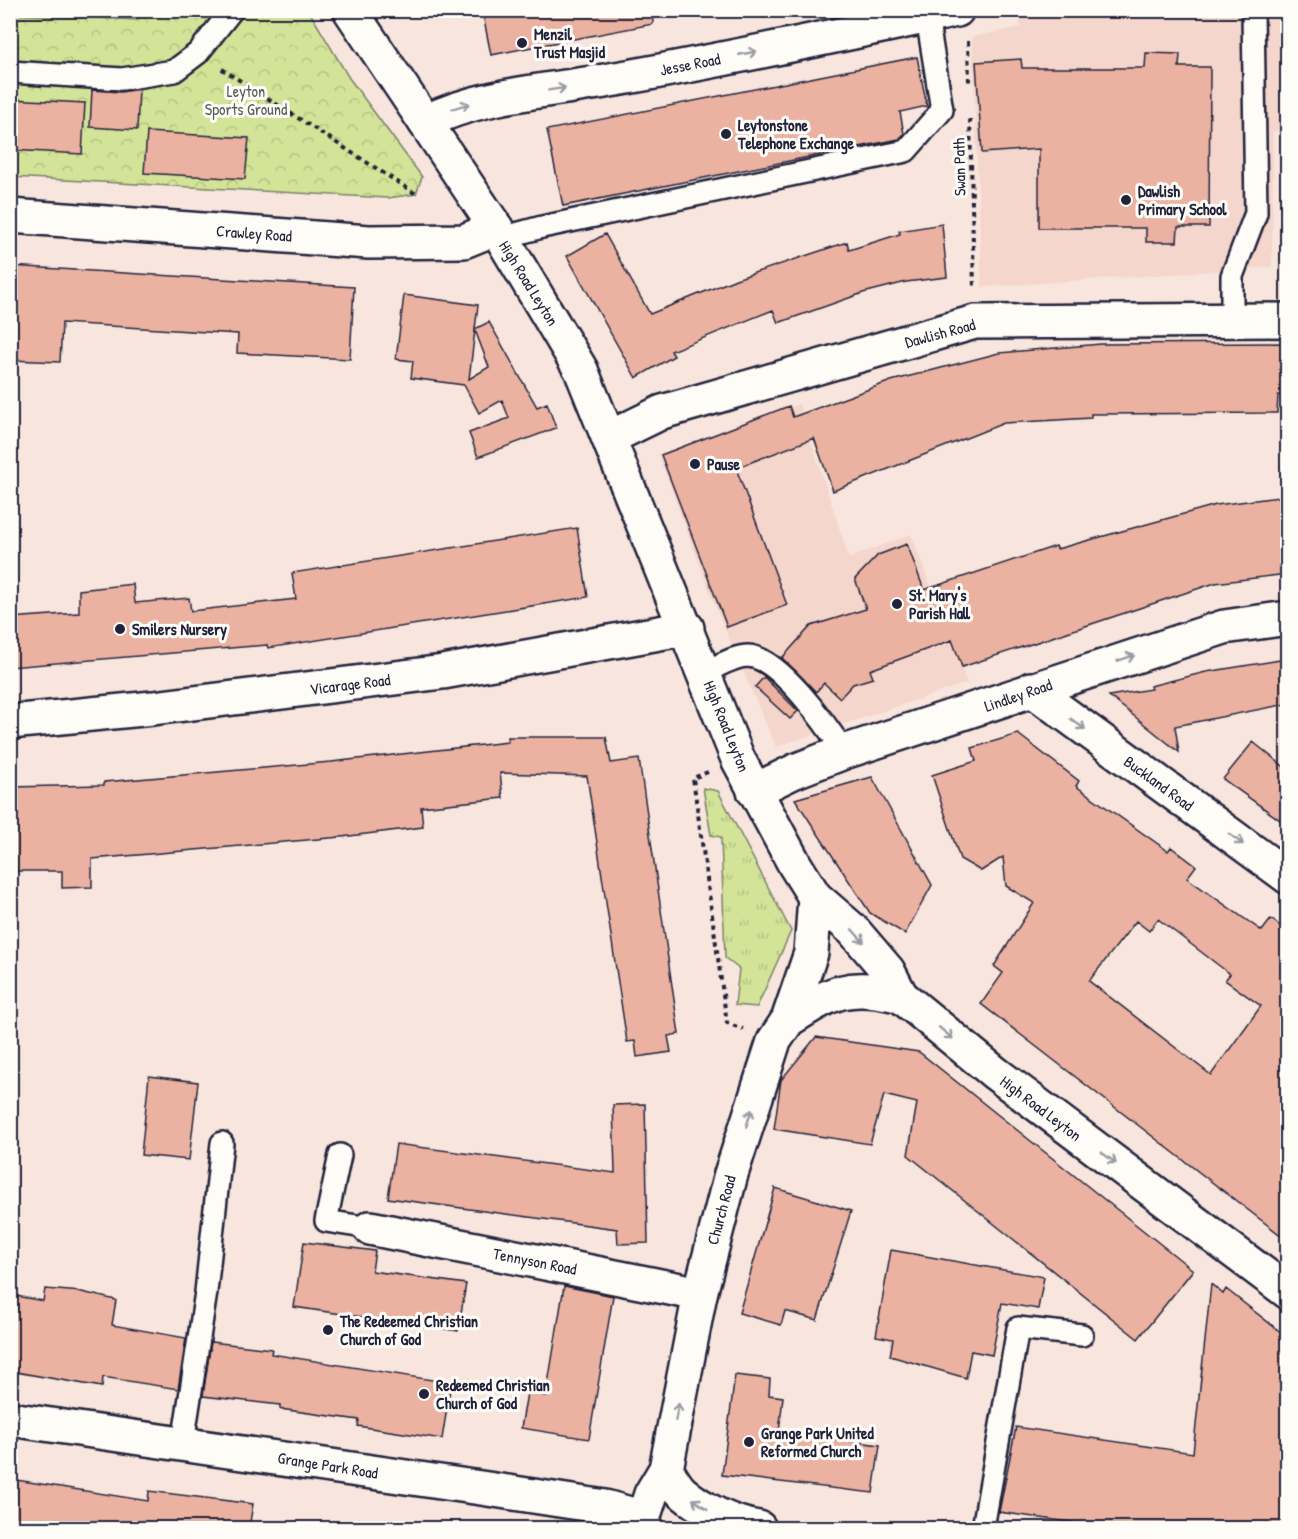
<svg xmlns="http://www.w3.org/2000/svg" width="1298" height="1539" font-family="'Patrick Hand',sans-serif">
<defs>
<pattern id="grass-tufts" width="24" height="20" patternUnits="userSpaceOnUse" patternTransform="scale(1.5)"><rect width="24" height="20" fill="#d3e397"/><path d="M3 7l-1-3M5 7V3M7 7l1-3M15 17l-1-3M17 17v-4M19 17l1-3" fill="none" stroke="#b5c283"/></pattern>
<pattern id="park-crowns" width="20" height="18" patternUnits="userSpaceOnUse" patternTransform="scale(1.5)"><rect width="20" height="18" fill="#d3e397"/><path d="M2 6a3 3 0 1 1 6 0M12 15a3 3 0 1 1 6 0" fill="none" stroke="#b5c283"/></pattern>
</defs>
<rect width="100%" height="100%" fill="#f8e6de"/>
<filter id="ink" filterUnits="userSpaceOnUse"><feTurbulence type="fractalNoise" baseFrequency=".0167" numOctaves="2"/><feDisplacementMap in="SourceGraphic" scale="12" xChannelSelector="R" yChannelSelector="G"/><feConvolveMatrix kernelMatrix="1 2 1 2 8 2 1 2 1" color-interpolation-filters="sRGB"/></filter>
<g filter="url(#ink)">
<path fill="#f4d6cc" d="M1020 11H1287L1286 130 1273 132 1272 267 982 287 972 37 1020 27Z
M799 404 849 558 911 534 967 683 776 747 718 613 658 454Z"/>
<path fill="url(#grass-tufts)" stroke="#7a8269" stroke-width="1.5" d="M703 788 718 791 791 931 757 1007 735 1005 739 969 725 958 721 837 711 835Z"/>
<path fill="url(#park-crowns)" stroke="#7a8269" stroke-width="1.5" d="M10 11H309L349 78 422 177 416 194 388 198 11 177Z"/>
<path fill="#d3e397" stroke="#7a8269" stroke-width="1.5" d="M11 10H137V20L11 14Z"/>
<path fill="#ebb2a2" stroke="#22223b" stroke-width="1.5" fill-rule="evenodd" d="M482 10H652L653 24 491 55Z
M1146 53 1180 54 1179 67H1210L1209 227H1178L1177 242H1146V228H1039V149L982 153 976 62 1021 59 1022 68H1145Z
M917 57 927 106 900 112 904 134 899 139 563 206 547 130Z
M139 89 137 130 90 127 92 90 121 92Z
M10 99 85 103 82 154 10 150Z
M147 132 249 138 245 179 144 173Z
M942 224 947 277 906 282 863 293 778 323 773 310 671 351 674 356 636 378 567 256 605 234 650 314 736 279 847 242 849 250 900 234 899 231Z
M10 266 354 287 350 359 237 353 238 334 62 323 60 362 10 360Z
M404 295 478 305 475 329 489 322 537 407 547 403 556 428 478 457 469 433 509 418 502 400 479 413 464 385 411 378 413 361 396 359ZM475 330 489 367 469 379Z
M1287 343V396L1278 395 1277 413 1091 414V418L1004 423 833 491 814 438 736 468 787 605 727 627 661 455 789 406 793 417 891 381 999 353 1101 344Z
M1287 496V574L1215 583 962 667 952 640 870 670 873 678 853 684 840 698 824 683 816 692 782 658 811 626 866 609 855 579 878 555 907 544 924 590 1056 546 1057 549 1216 505Z
M577 528 588 597 268 648 267 645 10 667V618L79 613V590L133 584 135 603 189 598 191 611 296 599 292 573Z
M1287 659V704L1175 726 1179 752 1109 696 1151 689 1150 686 1206 672Z
M764 677 798 711 790 719 755 687Z
M1018 734 1079 781 1076 786 1168 851 1171 847 1196 866 1187 878 1262 931 1271 919 1287 931V1240L981 1004 1003 973 994 966 1034 903 1006 886 1003 857 981 871 960 859 932 775 976 761 972 748ZM1158 919 1230 974 1225 980 1261 1006 1211 1075 1089 981 1136 921 1149 931Z
M508 737H606L611 763 639 759 679 1034 668 1036 671 1052 637 1057 635 1041 627 1042 587 776 500 773 503 798 421 807 423 827 341 837 92 859V887L62 888V871H10V787L104 785V782L331 762 508 742Z
M1253 742 1287 769V825L1223 779Z
M872 777 932 885 905 934 870 913 795 799Z
M816 1037 919 1052 1193 1270 1138 1339 908 1155 917 1103 884 1095 870 1144 774 1129 781 1080Z
M149 1076 198 1082 189 1160 141 1155Z
M645 1104 648 1243 618 1244 617 1229 388 1198 396 1144 615 1173 613 1105Z
M775 1188 851 1211 817 1320 785 1311 781 1325 739 1313Z
M304 1242 375 1251 372 1271 466 1284 458 1331 294 1307Z
M891 1250 1044 1277 1038 1309 1002 1303 992 1355 971 1351 966 1378 890 1356 893 1339 876 1336Z
M1211 1284 1223 1294 1226 1289 1287 1337V1528H1112L999 1512 1016 1427 1193 1453Z
M564 1286 613 1296 589 1439 521 1428 527 1393 546 1396Z
M45 1289 82 1292 116 1300 112 1325 186 1338 178 1389 103 1377 102 1387 10 1371V1295L43 1301Z
M211 1342 272 1349 271 1354 451 1383 442 1439 358 1426 359 1420 280 1409V1405L203 1396Z
M735 1375 770 1379 769 1395 783 1397 779 1432 880 1445 873 1493 722 1475Z
M10 1479 148 1501 149 1491 253 1504 249 1528H30L31 1521 10 1518Z"/>
<g fill="none" stroke-linecap="round" stroke-linejoin="round">
<defs>
<path id="lane" d="M10 72 122 79 174 71 198 53 232 10
M501 238 542 227 906 151 942 110 927 17
M1232 321V276L1256 213 1253 10
M704 672C717 667 734 656 748 656 779 657 828 727 844 752
M340 1155 326 1221 370 1228
M183 1443 206 1292 222 1143
M983 1528 1018 1328 1082 1335"/>
<path id="street" d="M425 122C484 93 552 91 616 79 730 59 844 34 957 10
M10 216 369 242 464 241 496 228
M609 438 662 412 975 322 1288 320
M1031 689 1288 877
M10 722 153 708 443 672 687 628
M754 791 795 771 844 752 1224 627 1288 618
M370 1228 700 1294
M10 1419 481 1488 605 1507 644 1518"/>
<path id="primary" d="M350 10 496 228 581 370 738 759 795 865 815 897 853 930 888 971 901 996 995 1073 1288 1292
M788 1020C832 992 848 982 901 996
M666 1469C671 1477 676 1487 683 1493 703 1510 733 1524 759 1528
M640 1528 651 1494 666 1469 700 1294 731 1174 774 1041 788 1020 811 953 815 897"/>
</defs>
<use href="#lane" stroke="#22223b" stroke-width="26"/>
<use href="#street" stroke="#22223b" stroke-width="38"/>
<use href="#primary" stroke="#22223b" stroke-width="38"/>
<path stroke="#22223b" stroke-width="4" stroke-dasharray="4.5 4.5" stroke-linecap="butt" d="M968 41 969 82
M222 69 416 194
M970 119 974 289
M708 772 693 778 727 1023 743 1029"/>
<use href="#lane" stroke="#fdfcf7" stroke-width="21"/>
<use href="#street" stroke="#fdfcf7" stroke-width="33"/>
<use href="#primary" stroke="#fdfcf7" stroke-width="33"/>
</g>
<defs><path id="oneway-shaft" d="M-6 0H5M1.5-3L5.5 0L1.5 3" fill="none" stroke-width="1.6" stroke-linecap="round" stroke-linejoin="round" transform="scale(1.5)"/></defs>
<g stroke="#9a9aa2">
<use href="#oneway-shaft" transform="translate(748 53) rotate(-11)"/>
<use href="#oneway-shaft" transform="translate(557 89) rotate(-9)"/>
<use href="#oneway-shaft" transform="translate(461 106) rotate(-17)"/>
<use href="#oneway-shaft" transform="translate(1126 658) rotate(-18)"/>
<use href="#oneway-shaft" transform="translate(1078 724) rotate(36)"/>
<use href="#oneway-shaft" transform="translate(1236 839) rotate(37)"/>
<use href="#oneway-shaft" transform="translate(858 936) rotate(48)"/>
<use href="#oneway-shaft" transform="translate(946 1033) rotate(40)"/>
<use href="#oneway-shaft" transform="translate(749 1118) rotate(-72)"/>
<use href="#oneway-shaft" transform="translate(1109 1158) rotate(37)"/>
<use href="#oneway-shaft" transform="translate(677 1412) rotate(-79)"/>
<use href="#oneway-shaft" transform="translate(700 1504) rotate(-147)"/>
</g>
</g>
<g fill="#22223b" stroke="#fdfcf7" stroke-width="2">
<circle cx="522" cy="43" r="6"/>
<circle cx="726" cy="134" r="6"/>
<circle cx="1126" cy="200" r="6"/>
<circle cx="695" cy="464" r="6"/>
<circle cx="897" cy="604" r="6"/>
<circle cx="120" cy="629" r="6"/>
<circle cx="328" cy="1330" r="6"/>
<circle cx="424" cy="1394" r="6"/>
<circle cx="749" cy="1442" r="6"/>
</g>
<g text-anchor="middle" stroke-width="6" stroke-linejoin="round" paint-order="stroke">
<g font-size="16" font-weight="bold" fill="#22223b" stroke="#fdfcf7" text-anchor="start">
<text x="534" y="40">Menzil<tspan x="534" dy="18">Trust Masjid</tspan></text>
<text x="738" y="131">Leytonstone<tspan x="738" dy="18">Telephone Exchange</tspan></text>
<text x="1138" y="197">Dawlish<tspan x="1138" dy="18">Primary School</tspan></text>
<text x="707" y="470">Pause</text>
<text x="909" y="601">St. Mary's<tspan x="909" dy="18">Parish Hall</tspan></text>
<text x="132" y="635">Smilers Nursery</text>
<text x="340" y="1327">The Redeemed Christian<tspan x="340" dy="18">Church of God</tspan></text>
<text x="436" y="1391">Redeemed Christian<tspan x="436" dy="18">Church of God</tspan></text>
<text x="761" y="1439">Grange Park United<tspan x="761" dy="18">Reformed Church</tspan></text>
</g>
<g font-size="16" fill="#22223b" stroke="#fdfcf7">
<text transform="translate(690 64) rotate(-11)" y="6">Jesse Road</text>
<text transform="translate(959 167) rotate(-91)" y="6">Swan Path</text>
<text transform="translate(254 233) rotate(4)" y="6">Crawley Road</text>
<text transform="translate(529 283) rotate(58)" y="6">High Road Leyton</text>
<text transform="translate(940 333) rotate(-15)" y="6">Dawlish Road</text>
<text transform="translate(350 684) rotate(-7)" y="6">Vicarage Road</text>
<text transform="translate(1018 695) rotate(-19)" y="6">Lindley Road</text>
<text transform="translate(727 726) rotate(68)" y="6">High Road Leyton</text>
<text transform="translate(1159 783) rotate(36)" y="6">Buckland Road</text>
<text transform="translate(1041 1108) rotate(37)" y="6">High Road Leyton</text>
<text transform="translate(721 1210) rotate(-75)" y="6">Church Road</text>
<text transform="translate(535 1261) rotate(11)" y="6">Tennyson Road</text>
<text transform="translate(328 1465) rotate(9)" y="6">Grange Park Road</text>
</g>
<g font-size="16" fill="#575c57" stroke="#fdfcf7">
<text x="246" y="97">Leyton<tspan x="246" dy="18">Sports Ground</tspan></text>
</g>
</g>
<rect width="1298" height="1539" fill="none" stroke="#fdfcf7" stroke-width="36"/>
<rect x="18" y="18" width="1262" height="1503" fill="none" stroke="#22223b" stroke-width="2" filter="url(#ink)"/>
</svg>
